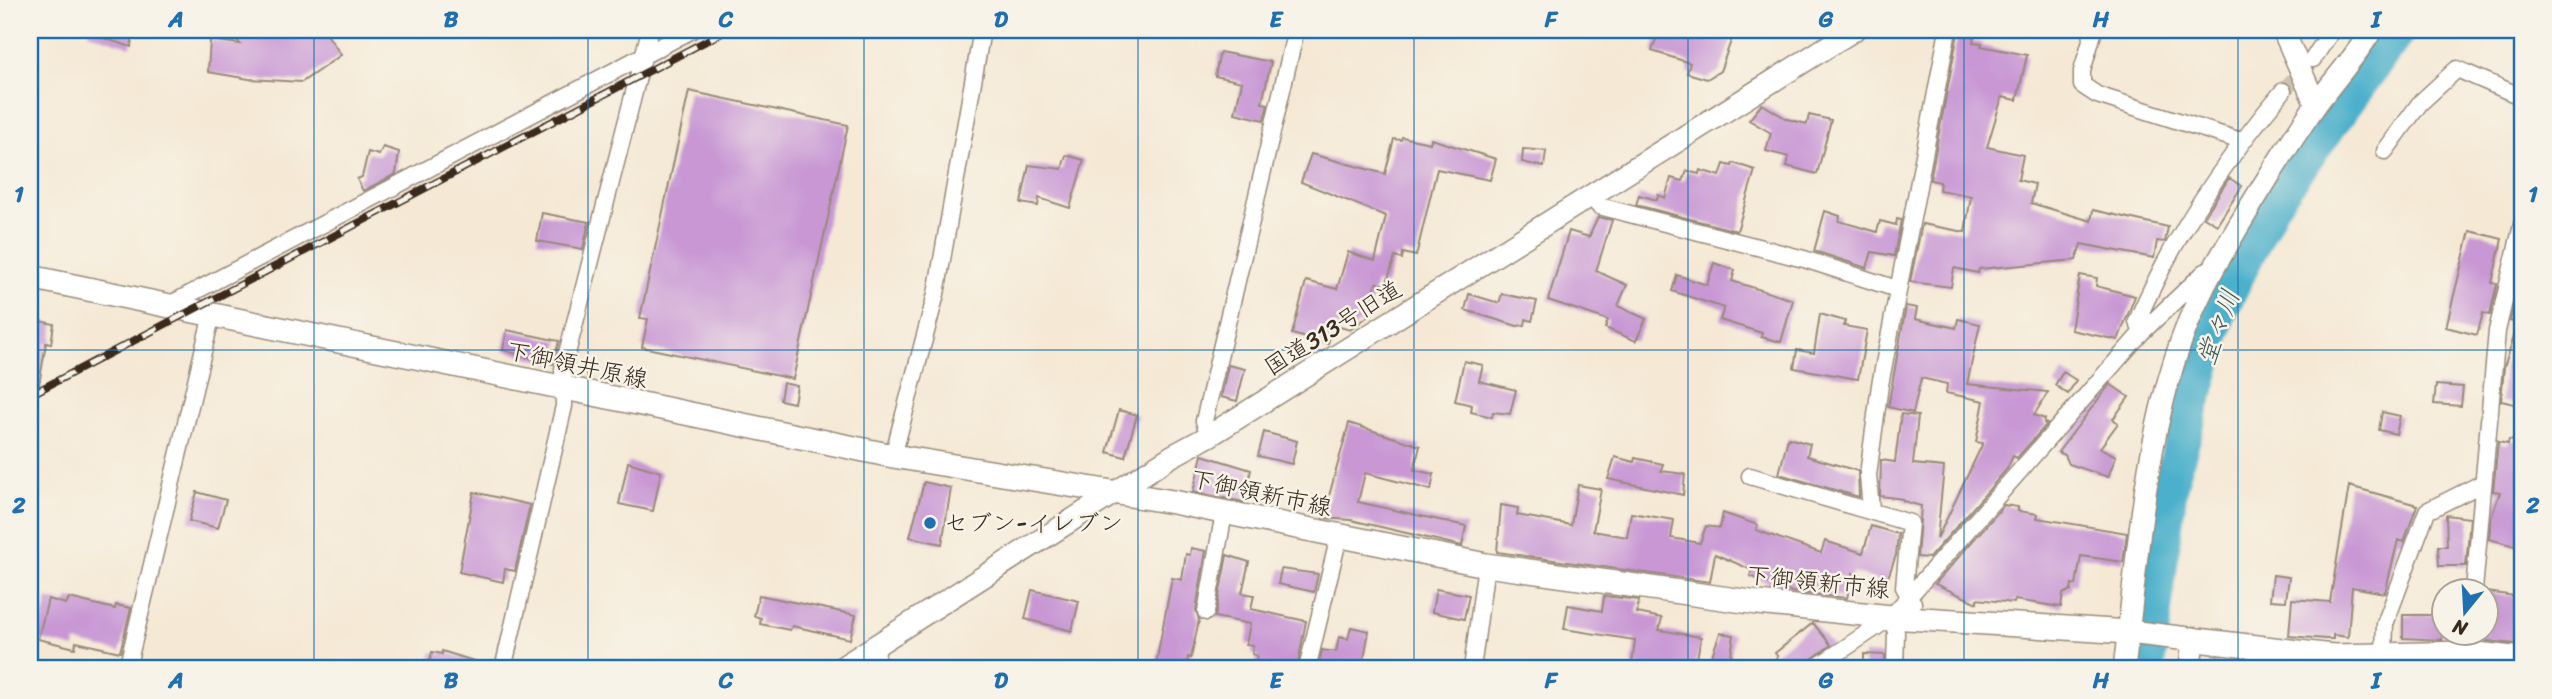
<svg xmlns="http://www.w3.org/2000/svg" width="2552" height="699" font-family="Sriracha,'Klee One',sans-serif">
<rect width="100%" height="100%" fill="#f7f3e8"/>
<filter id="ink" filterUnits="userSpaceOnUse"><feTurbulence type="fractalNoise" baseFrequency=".0143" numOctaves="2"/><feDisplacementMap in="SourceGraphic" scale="14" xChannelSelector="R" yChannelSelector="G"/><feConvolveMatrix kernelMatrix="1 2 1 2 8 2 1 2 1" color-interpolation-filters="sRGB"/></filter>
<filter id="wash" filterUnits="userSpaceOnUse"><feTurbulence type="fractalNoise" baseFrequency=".00686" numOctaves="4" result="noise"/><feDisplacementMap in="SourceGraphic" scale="28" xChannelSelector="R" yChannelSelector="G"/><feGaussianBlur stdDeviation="1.57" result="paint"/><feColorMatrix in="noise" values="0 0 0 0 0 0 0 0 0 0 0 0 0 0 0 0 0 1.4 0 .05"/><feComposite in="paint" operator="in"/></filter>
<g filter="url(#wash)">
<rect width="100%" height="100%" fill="#f5e9d5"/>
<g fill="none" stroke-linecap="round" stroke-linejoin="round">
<path stroke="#4cb0cb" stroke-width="35" d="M2147 669 2171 481 2219 313 2271 206 2399 30"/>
</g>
<g id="blocks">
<path fill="#c897d4" d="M89 30H133L131 47 88 33Z
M230 30H324L341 55 302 82 249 79 208 72 210 40 240 44Z
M1659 30H1735L1720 71 1707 79 1687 73 1690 63 1652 51Z
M1958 33 1974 36 1973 42 1982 43 1981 46 2027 55 2017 100 2002 97 1987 147 2023 155 2018 180 2035 184 2031 203 2091 221 2093 210 2168 227 2165 242 2157 241 2154 258 2081 244 2076 260 1979 269 1978 273 1954 268 1951 287 1910 282 1922 224 1965 232 1971 196 1939 190 1940 182 1930 180Z
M1220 52 1271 62 1262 103 1268 104 1264 120 1235 113 1242 82 1215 76Z
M689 91 848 125 793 379 642 347 648 319 640 318Z
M1762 104 1787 119 1807 124 1809 115 1831 120 1817 174 1787 166 1789 157 1766 151 1771 133 1749 120Z
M1402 137 1430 143 1431 139 1496 159 1490 180 1437 169 1416 256 1403 253 1402 259 1395 257 1386 285 1376 283 1367 317 1350 330 1333 325 1328 344 1292 334 1306 281 1337 289 1348 252 1375 261 1386 216 1301 182 1311 154 1385 174 1394 139 1401 140Z
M383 147 399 152 396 174 363 191 357 179 362 177 368 152 379 155Z
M1523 149 1546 151 1544 167 1522 162Z
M1066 155 1084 160 1070 208 1039 198 1038 206 1021 203 1029 165 1062 169Z
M1733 163 1755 170 1737 231 1636 205 1639 195 1657 200 1658 195 1665 198 1671 178 1683 181 1687 171 1699 174 1700 170 1720 176 1724 164 1732 166Z
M2229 178 2242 186 2217 225 2204 217Z
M1825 211 1840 216 1839 221 1877 232 1880 221 1896 225 1897 219 1901 220 1894 256 1872 252 1867 268 1814 251Z
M542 213 589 222 583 249 537 241Z
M1598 217 1612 220 1596 271 1627 285 1618 306 1646 319 1636 341 1605 328 1608 320 1548 300 1569 231 1589 237Z
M2470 231 2502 239 2492 283 2497 284 2490 315 2483 313 2477 335 2446 327Z
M1714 263 1735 270 1732 281 1793 300 1781 342 1761 337 1762 333 1720 320 1724 308 1672 291 1677 275 1707 285Z
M2080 275 2097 278 2096 286 2135 296 2118 340 2071 330Z
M2517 291 2522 293V393L2519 405 2501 401 2504 367 2518 324 2510 321Z
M1469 294 1499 303 1502 294 1537 301 1532 321 1526 319 1525 325 1517 326 1465 310Z
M1906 306 1917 308 1915 319 1956 328 1958 319 1980 324 1967 384 2048 392 2034 415 2045 419 2044 423 2047 424 2017 458 2013 456 2007 469 1929 558 1917 557 1921 506 1903 501V499L1880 496 1881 460 1895 462 1901 414 1918 416 1913 464 1944 467 1937 539 1983 443 1976 442 1984 401 1946 393 1947 384 1921 378 1913 413 1888 407Z
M1820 314 1845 321 1844 326 1867 330 1858 379 1794 368 1797 350 1814 353Z
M30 319 54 324 51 344 46 343 38 391H30Z
M507 330 559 341 553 364 503 350Z
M1464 361 1483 365 1479 381 1516 390 1510 414 1493 412 1492 417 1471 412 1472 405 1455 401Z
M1228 365 1245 369 1237 401 1221 397Z
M2063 372 2076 380 2068 394 2055 385Z
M783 383 797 386 794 403 780 400Z
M2110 384 2129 397 2113 419 2118 423 2100 448 2116 456 2108 477 2069 464 2065 455 2058 452Z
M2436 385 2463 387 2461 406 2434 404Z
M1119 410 1137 415 1125 457 1107 452Z
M2382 412 2400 416 2396 434 2379 430Z
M1349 423 1420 446 1414 470 1434 474 1431 490 1365 473 1358 502 1466 526 1462 546 1351 520 1323 518Z
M1264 432 1297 441 1292 464 1258 456Z
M1788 438 1810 444 1807 456 1858 471 1859 497 1779 474Z
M2509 440 2522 442V548L2489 539 2491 518 2500 492 2493 491 2498 442 2508 444Z
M1202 455 1251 470 1244 502 1193 492Z
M1615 457 1634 462 1635 458 1663 464 1661 471 1685 474 1683 495 1608 479Z
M628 462 661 472 653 511 619 504Z
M924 482 951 488 942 544 910 537Z
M1578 485 1601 489 1593 531 1627 537 1631 513 1674 520 1671 538 1700 543 1706 526 1720 528 1723 513 1758 525 1756 530 1821 553 1825 541 1863 553 1871 526 1898 534 1896 555 1886 583 1853 573 1847 598 1792 592 1750 576 1752 570 1715 554 1710 582 1497 552 1501 505 1518 508 1517 515 1571 525Z
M2349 486 2417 505 2404 542 2398 540 2385 593 2352 587 2348 637 2333 635V639H2326L2289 636 2292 599 2330 602Z
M197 492 226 500 218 528 189 521Z
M474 492 530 505 515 571 505 569 503 582 459 572Z
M2004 505 2018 507V511L2038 514 2037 518 2127 533 2123 562 2081 556 2076 585 2072 584 2071 590 2063 594 2061 607 2015 600 2014 603 1977 599V603L1935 584Z
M2446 515 2470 518 2466 566H2439L2438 546H2447Z
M1191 548 1206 551 1196 610 1199 620 1191 658 1188 657 1186 669H1155L1172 578 1182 580 1186 554 1190 555Z
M1227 555 1249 562 1242 593 1254 595 1251 609 1306 621 1297 669H1255L1257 656 1252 654 1253 645 1246 644 1250 624 1215 617Z
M1281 569 1318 574 1314 592 1278 584Z
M2273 575 2289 577 2286 601 2270 600Z
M1436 589 1469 595 1464 619 1432 612Z
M1032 590 1079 601 1072 631 1025 619Z
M2487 592 2522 597V645L2480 640V633H2486Z
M759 595 856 615 850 639 792 626 790 630 760 624 761 618 754 616Z
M1604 596 1639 600 1637 613 1662 618 1659 630 1701 637 1695 669H1653L1632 665 1635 640 1564 629 1568 605 1602 611Z
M69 598 115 609 116 605 131 608 120 652 76 642 75 648 38 639 48 599 66 604Z
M2403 615H2442V640L2403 638Z
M1813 623 1831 645 1798 669H1763L1778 657 1775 653Z
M1351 627 1369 631 1362 669H1318L1322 650 1336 652 1339 637 1348 639Z
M1720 633 1734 635 1729 669H1707Z
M442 651 480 663 479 669H428L432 652 442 654Z
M1864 654 1885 655V669H1864Z"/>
</g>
</g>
<g filter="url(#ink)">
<use href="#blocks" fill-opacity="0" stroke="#988a7a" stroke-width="2"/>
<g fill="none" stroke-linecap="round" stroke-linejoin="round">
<path stroke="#d0c3b0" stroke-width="16" stroke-dasharray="16 8" stroke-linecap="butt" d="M2283 91 2309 64"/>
<defs>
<path id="minor" d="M2094 30 2082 71V85L2097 95 2241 141
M2313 59 2332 30
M2385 151 2420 103 2457 69 2522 97
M1591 197 1599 206 1804 259 1897 289
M169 305 692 30
M2142 332 2137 321C2173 237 2224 161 2283 91
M1209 436 1204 421 1296 30
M893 456 936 294 982 30
M1750 476 1910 523 1904 587 1913 603
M1871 510 1868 475 1880 385 1948 30
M2474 590 2497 331 2522 225
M1206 612 1224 513
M1891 617 1896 632 1895 669
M2468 653 2470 632
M2384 654 2385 624 2427 511 2483 483
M127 669 212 314
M503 669 564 406 563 369 650 30
M872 669 879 645
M1307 669 1339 536
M1472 669 1486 565
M1814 669 1891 617 2142 332 2205 272 2213 270"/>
<path id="tertiary" d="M2283 30 2316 105
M839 669 1172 456 1209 436 1854 30
M2124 669C2141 534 2146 390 2214 268 2245 214 2279 158 2315 106 2334 80 2355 57 2372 30
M2190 669 2193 638"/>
<path id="secondary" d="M30 277 893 456 1173 502 1486 565 1758 603 1891 617 2129 632 2333 656 2468 653 2522 659"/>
</defs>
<use href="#minor" stroke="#988a7a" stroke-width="19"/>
<use href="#tertiary" stroke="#988a7a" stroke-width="24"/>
<use href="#secondary" stroke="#988a7a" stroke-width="26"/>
<use href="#minor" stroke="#fff" stroke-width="16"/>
<use href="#tertiary" stroke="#fff" stroke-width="21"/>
<use href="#secondary" stroke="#fff" stroke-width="23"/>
<defs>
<path id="rail" d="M30 395 727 30"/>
</defs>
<use href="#rail" stroke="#3b2a1e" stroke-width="8"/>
<use href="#rail" stroke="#f7f3e8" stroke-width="5" stroke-dasharray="16" stroke-linecap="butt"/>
</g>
</g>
<path fill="none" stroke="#1f6fb2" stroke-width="2" stroke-opacity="0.55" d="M314 30V669M588 30V669M864 30V669M1138 30V669M1414 30V669M1688 30V669M1964 30V669M2238 30V669M30 350H2522"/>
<circle fill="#1f6fb2" stroke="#f7f3e8" stroke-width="2.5" cx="930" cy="523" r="7"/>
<g text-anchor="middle" stroke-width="5" stroke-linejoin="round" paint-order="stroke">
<g font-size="24" fill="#3b2a1e" stroke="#f7f3e8">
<text transform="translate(1333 328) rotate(-32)" y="8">国道313号旧道</text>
<text transform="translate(577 365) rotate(12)" y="8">下御領井原線</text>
<text transform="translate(1261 493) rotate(12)" y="8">下御領新市線</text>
<text transform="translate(1818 582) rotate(6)" y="8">下御領新市線</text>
</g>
<g font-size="24" fill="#3b2a1e" stroke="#f7f3e8" text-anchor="start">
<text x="944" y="531">セブン-イレブン</text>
</g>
<g font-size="26" font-style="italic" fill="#41595b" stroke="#f7f3e8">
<text transform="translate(2218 327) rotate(-70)" y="9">堂々川</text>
</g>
</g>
<rect width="2552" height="699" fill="none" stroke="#f7f3e8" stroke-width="77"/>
<g transform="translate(2465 612) rotate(198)"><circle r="33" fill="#f7f3e8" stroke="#aca397" stroke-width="2"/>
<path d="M0-5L12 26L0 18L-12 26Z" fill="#1f6fb2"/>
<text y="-10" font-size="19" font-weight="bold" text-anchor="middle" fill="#3b2a1e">N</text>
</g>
<rect x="38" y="38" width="2476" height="622" fill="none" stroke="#1f6fb2" stroke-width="2.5"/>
<g font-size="23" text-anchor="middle" font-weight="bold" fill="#1f6fb2">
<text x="176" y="27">A</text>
<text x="451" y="27">B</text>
<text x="726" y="27">C</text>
<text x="1001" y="27">D</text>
<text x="1276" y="27">E</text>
<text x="1551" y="27">F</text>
<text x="1826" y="27">G</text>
<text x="2101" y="27">H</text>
<text x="2376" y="27">I</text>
<text x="19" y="202">1</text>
<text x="2533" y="202">1</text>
<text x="19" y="513">2</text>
<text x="2533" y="513">2</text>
<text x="176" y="688">A</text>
<text x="451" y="688">B</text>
<text x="726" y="688">C</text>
<text x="1001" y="688">D</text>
<text x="1276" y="688">E</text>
<text x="1551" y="688">F</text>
<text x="1826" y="688">G</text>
<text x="2101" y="688">H</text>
<text x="2376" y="688">I</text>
</g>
</svg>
